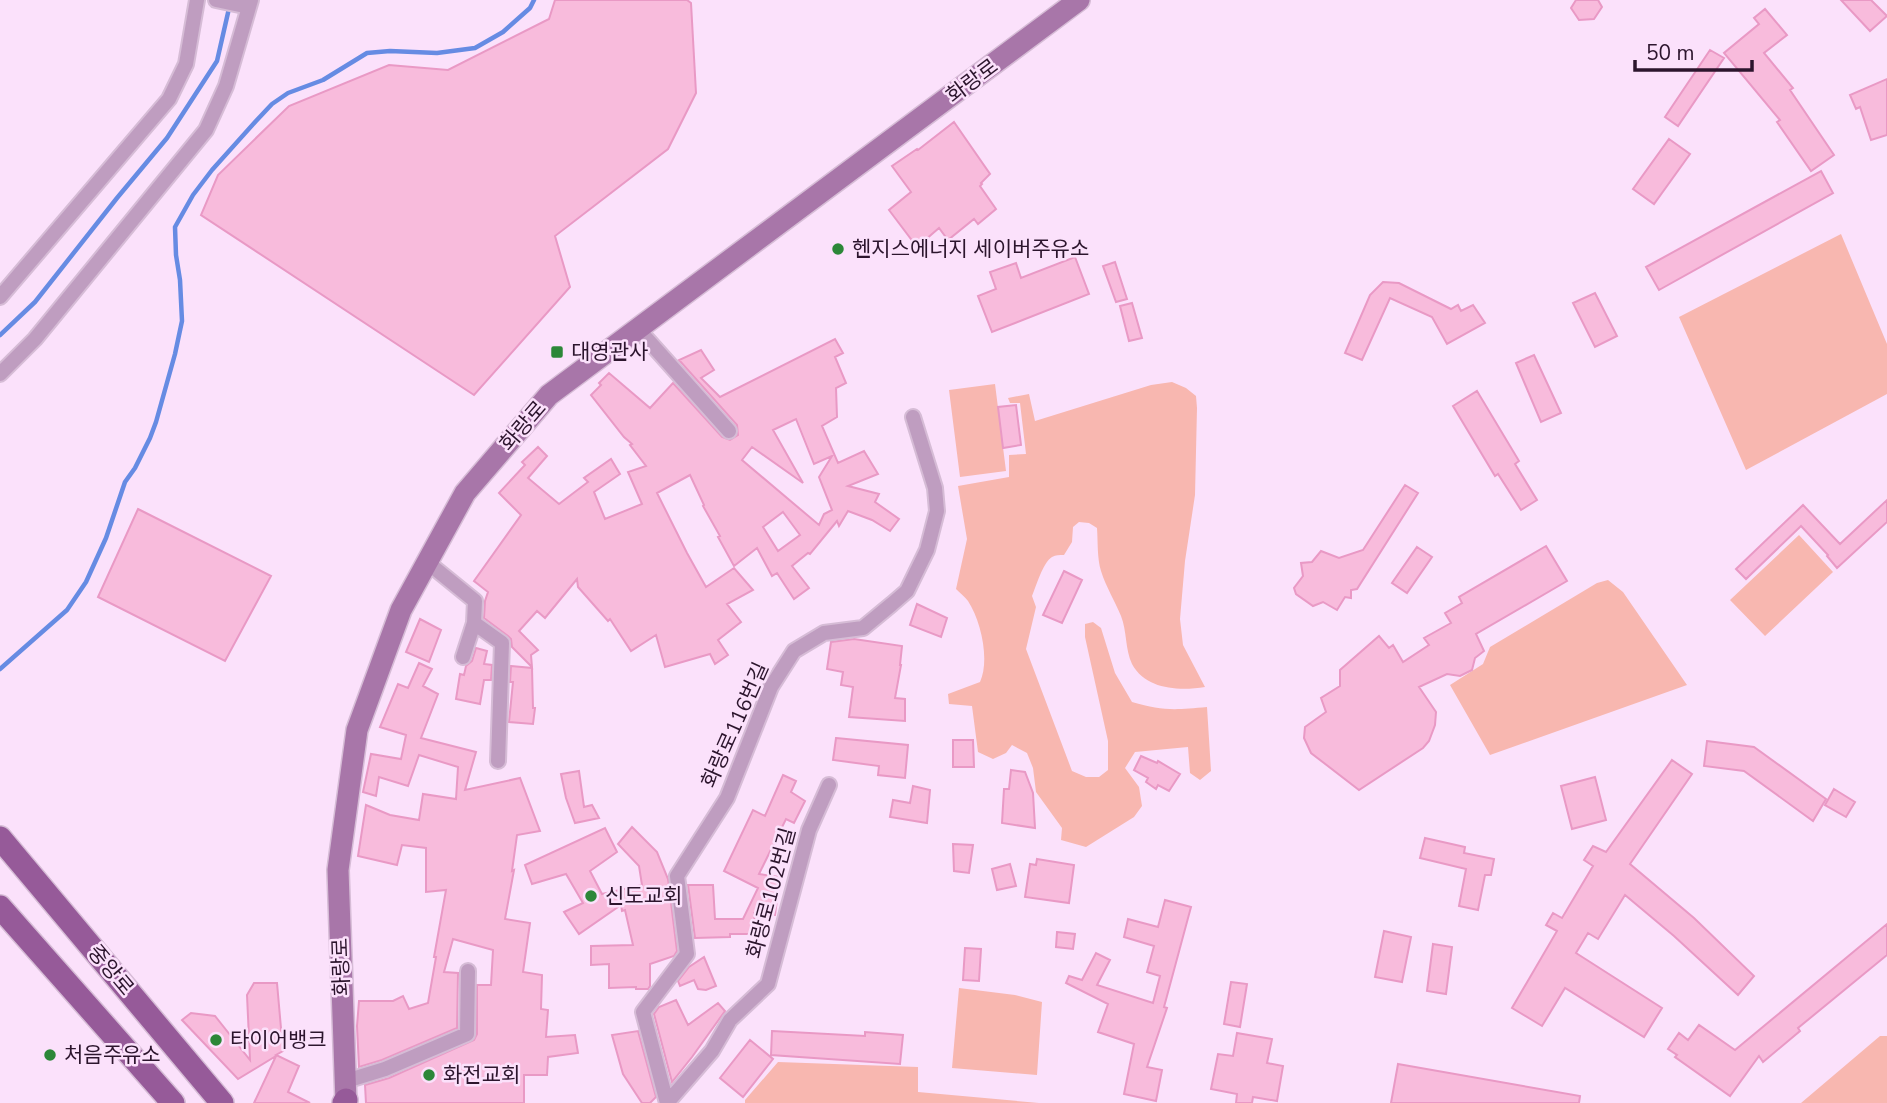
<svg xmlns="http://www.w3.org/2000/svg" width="1887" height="1103" font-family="'Nunito Sans','Noto Sans KR',sans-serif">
<rect width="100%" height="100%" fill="#fbe1fb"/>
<path fill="#f8b7b0" d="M1841 234 1887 344V394L1746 470 1679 317Z
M1172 382 1186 388 1196 396 1197 408 1195 495 1185 561 1180 619 1183 645 1205 687C1180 691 1146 690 1132 664 1125 649 1127 631 1121 616 1115 601 1106 587 1101 571 1097 558 1098 542 1097 528L1089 523 1079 522 1073 527 1072 542 1064 555C1059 555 1056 555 1052 557 1043 562 1036 587 1032 596L1036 607 1026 649 1072 771 1086 777H1099L1108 770V741L1085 637V624L1093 622 1101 628 1115 673 1132 702C1162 711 1175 710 1207 707L1211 771 1200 780 1190 773 1188 747 1135 752 1125 768 1139 787 1142 806 1134 817 1086 847 1061 840 1062 828 1036 792 1033 768 1027 753 1012 745 1006 753 993 759 978 752 972 706 949 704 948 694 980 682C990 660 981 621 968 601 965 597 960 593 956 589L967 539 958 486 1009 477V455L1026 454 1020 403H1010L1008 398 1029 394 1035 421 1151 385Z
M995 384 1006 471 960 477 949 390Z
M1799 535 1833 572 1765 636 1730 600Z
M1608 580 1623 592 1687 685 1490 755 1450 685 1483 664 1490 647 1597 583Z
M959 988 1015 995 1042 1002 1037 1075 952 1068Z
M1880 1036H1887V1103H1801Z
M778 1062 918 1067V1092L1039 1103H745V1100Z"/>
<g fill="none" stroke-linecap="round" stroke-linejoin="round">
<path stroke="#668be3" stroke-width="4.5" d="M0 335 35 302 117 198 167 138 217 61 230 4
M0 669 67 610 86 582 106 538 125 482 135 468 150 438 156 422 175 354 182 321 180 280 176 255 175 227 193 195 212 170 256 121 272 104 288 93 323 80 367 53 390 51 437 53 475 48 503 32 530 8 534 0"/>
</g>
<path fill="#f8bbdc" stroke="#e999c5" stroke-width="2" fill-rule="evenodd" d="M555 0H687L691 3 696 93 668 149 555 236 570 287 474 395 201 215 218 175 289 106 389 65 448 70 549 19Z
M1576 0H1598L1602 7 1594 19 1579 20 1571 8Z
M1841 0H1871L1887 16 1870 31Z
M1765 9 1787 35 1764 53 1793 88 1790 90 1834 155 1811 171 1777 122 1780 120 1724 53 1759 24 1754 18Z
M1710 50 1724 58 1678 126 1665 117Z
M1887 79V135L1871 140 1860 107 1856 109 1850 95Z
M954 122 990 174 981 183 982 184 980 186 996 209 978 224 974 219 948 240 939 228 917 247 889 210 911 192 892 166 917 149 918 150Z
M1669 139 1690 154 1654 204 1633 189Z
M1821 171 1833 193 1659 290 1646 267Z
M1075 257 1089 294 992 332 978 296 996 289 990 272 1016 263 1021 278Z
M1115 262 1127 299 1116 302 1103 266Z
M1383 282 1399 283 1451 309 1458 305 1461 311 1473 305 1485 323 1447 344 1432 317 1390 298 1362 360 1345 353 1370 295Z
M1595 293 1617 336 1595 347 1573 303Z
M1132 303 1142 338 1129 341 1120 306Z
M835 339 843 353 835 357 846 383 836 388 837 417 822 426 838 463 864 451 878 474 848 486 879 494 875 502 899 519 890 531 872 520 848 511 839 526 837 521 810 554 808 553 792 566 809 588 794 599 777 573 772 576 757 548 734 566 718 537 720 536 703 506 704 505 690 475 657 493 687 553 706 587 734 568 753 590 727 604 741 622 718 640 728 655 715 664 710 654 665 667 656 635 631 651 610 619 608 621 578 587 577 579 545 618 537 611 519 631 538 650 531 655 532 667 512 647 511 639 508 636 484 618 485 601 488 592 474 581 521 515 499 493 525 465 522 462 538 447 547 456 528 478 559 504 588 482 584 478 611 459 620 474 594 492 605 519 642 504 628 472 646 466 630 445 632 444 624 437 591 395 601 385 599 383 609 373 650 408 673 383 722 437 730 440 738 435 737 425 679 360 701 350 714 370 701 378 720 397ZM796 419 814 464 832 456 819 477 832 510 824 514 819 525 742 460 752 447 803 483 773 430ZM783 512 800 535 778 551 763 527Z
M1534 355 1561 413 1541 422 1516 363Z
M1477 391 1519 461 1515 464 1537 500 1521 510 1498 474 1495 476 1453 406Z
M1016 405 1021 445 1003 448 998 407Z
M1405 485 1418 493 1357 589 1351 590V598L1345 597 1337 610 1323 602 1313 606 1296 594 1294 588 1303 576 1301 563 1312 562 1321 551 1339 558 1363 550Z
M1887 500V522L1837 568 1827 556 1828 555 1801 526 1746 579 1736 569 1803 505 1840 544Z
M138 509 271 576 225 661 98 597Z
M1546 546 1567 581 1476 634 1484 651 1475 658 1472 670 1460 676 1447 674 1419 687 1436 712 1435 725 1429 741 1423 748 1359 790 1311 753 1304 738 1305 727 1326 712 1321 698 1340 686V670L1379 636 1389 648 1393 645 1403 662 1429 645 1424 638 1451 623 1445 613 1462 603 1459 597Z
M1417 547 1432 557 1407 593 1392 583Z
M1064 571 1082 580 1062 623 1043 615Z
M917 604 947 618 941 637 910 625Z
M420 619 441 630 429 662 406 652Z
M854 639 902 646 900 665H901L895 698 905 699V721L849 717 853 687 841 685 843 672 827 669 831 642Z
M476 648 487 651 484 664 492 665 491 680H484L480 704 456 699 460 674 464 675 466 666 472 661Z
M419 663 432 669 423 686 438 694 421 738 476 752 465 790 520 778 540 831 517 835 512 871 514 870 505 919 530 923 523 972 542 975 541 1009 548 1010 546 1037 575 1035 578 1053 548 1057 547 1075H524V1103H366L365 1085 389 1078 474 1040 477 1034V985H491L493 950 453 939 444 972 458 973 457 1028 382 1060 359 1067 357 1026 359 1001H393L403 996 409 1009 428 1003 436 957H434L446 890 426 892V848L402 845 397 865 358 856 366 805 390 815 419 820 423 794 456 799 458 767 419 755 408 786 379 777 376 796 363 792 371 754 401 759 406 735 380 727 398 684 408 688Z
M511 666 532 668 533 708H535L533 724 509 722 513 682H510Z
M836 738 908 745 905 778 878 775 879 766 833 760Z
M953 740H973L974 767H953Z
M1707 741 1754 747 1826 799 1813 821 1744 771 1704 766Z
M1141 756 1157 763 1158 761 1180 774 1169 791 1158 785 1156 789 1146 782 1148 778 1134 770Z
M1672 760 1692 774 1630 864 1694 918 1754 976 1738 995 1674 936 1625 895 1598 939 1588 933 1576 953 1662 1008 1644 1037 1565 988 1542 1026 1512 1008 1557 931 1546 925 1553 913 1562 918 1593 866 1584 860 1593 846 1606 852Z
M1011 770 1025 772 1033 793 1035 828 1002 823 1004 789H1009Z
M579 771 584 807 592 805 599 818 575 823 566 798 561 774Z
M783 775 796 781 791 792 805 801 794 823 786 819 759 874 780 877 775 915 754 913 755 934H730V937L695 938 688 885H713L715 919H743L758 888 724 871 753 810 765 816Z
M1595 777 1606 820 1572 829 1561 786Z
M913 786 930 790 927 823 890 817 893 800 910 803Z
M1834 789 1855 802 1846 817 1825 805Z
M632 827 657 852 668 879 677 951 674 956 650 964V986L648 989H636V987L609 988V964L591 965V946L633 945 625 910 622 911 621 905 579 934 564 912 583 903 566 874 532 884 525 865 605 828 617 852 590 871 602 894 642 885 639 866 618 844Z
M1425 838 1465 847 1464 853 1494 859 1491 875H1485L1478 910 1459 906 1466 869 1420 858Z
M953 844 973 845 969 873 954 871Z
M1037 859 1074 865 1069 903 1025 897 1030 864 1036 865Z
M1010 864 1016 886 997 890 992 869Z
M1165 900 1191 907 1164 1007 1167 1008 1147 1067 1162 1070 1156 1101 1124 1094 1134 1044 1098 1032 1108 1004 1066 983 1069 976 1082 980 1096 953 1110 960 1097 985 1153 1003 1160 976 1147 972 1154 946 1124 937 1128 919 1158 927Z
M1887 924V955L1798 1028 1800 1031 1763 1062 1759 1056 1730 1096 1675 1057 1677 1055 1668 1049 1679 1033 1688 1040 1699 1025 1735 1050Z
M1384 931 1411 937 1402 982 1375 977Z
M1057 932 1075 934 1073 949 1056 947Z
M1433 944 1452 947 1446 994 1427 991Z
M965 948 981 949 979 981 963 980Z
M704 957 716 986 706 990 698 989 694 980 680 986 678 981 689 967Z
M1231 982 1247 984 1240 1027 1224 1024Z
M254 983H277L283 1051 276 1055 299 1066 288 1092 310 1103H254L276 1056 238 1079 182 1020 191 1013 215 1016 250 1060 247 995Z
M676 1000 688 1025 718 1003 725 1011 692 1057 672 1082 654 1014 659 1007Z
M638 1031 656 1097 650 1103H642L623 1074 612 1035Z
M772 1031 865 1036V1032L903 1035 900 1064 771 1055Z
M1237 1033 1272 1039 1267 1063 1283 1066 1277 1101 1253 1097 1252 1103H1236L1237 1094 1211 1089 1218 1054 1233 1056Z
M750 1040 773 1059 743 1097 720 1078Z
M1398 1064 1580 1096 1579 1103H1391Z"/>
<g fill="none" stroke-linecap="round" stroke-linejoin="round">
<defs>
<path id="minor" d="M216 0 249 7
M0 297 169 99 186 64 197 0
M638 329 729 431
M0 374 35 339 206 130 226 86 251 0
M427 562 475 601 474 623 502 643 498 761
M463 657 474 623
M346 1081 385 1069 467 1034 468 971
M667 1103 643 1012 687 954 677 876 727 798 771 687 794 651 824 633 863 628 892 604 907 591 927 550 937 511 935 488 913 417
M667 1103 712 1051 730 1020 768 984 809 830 829 785"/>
<path id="secondary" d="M346 1103 338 870 357 730 401 610 465 493 549 395 1079 0"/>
<path id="primary" d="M0 838 222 1103
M0 907 173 1103
M344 1103 346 1100"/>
</defs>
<use href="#minor" stroke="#d6bcd6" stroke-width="18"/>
<use href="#secondary" stroke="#d6bcd6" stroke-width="24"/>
<use href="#primary" stroke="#d6bcd6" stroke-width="26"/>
<use href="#minor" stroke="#bf9dc0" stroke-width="14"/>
<use href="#secondary" stroke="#a876a9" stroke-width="21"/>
<use href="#primary" stroke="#965a99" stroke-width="23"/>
</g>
<g fill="#2c8738" stroke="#fbe1fb" stroke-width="2.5">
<circle cx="838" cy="249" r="7"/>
<rect x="550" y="345" width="14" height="14" rx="3.5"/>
<circle cx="591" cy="896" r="7"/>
<circle cx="216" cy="1040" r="7"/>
<circle cx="50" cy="1055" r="7"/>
<circle cx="429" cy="1075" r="7"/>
</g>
<g text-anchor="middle" stroke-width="5" stroke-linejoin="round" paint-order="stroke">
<g font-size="21" fill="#2c152d" stroke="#fbe1fb">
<text transform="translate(972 81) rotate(-37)" y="7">화랑로</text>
<text transform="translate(523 426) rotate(-49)" y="7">화랑로</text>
<text transform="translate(735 725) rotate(-66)" y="7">화랑로116번길</text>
<text transform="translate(771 893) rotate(-75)" y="7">화랑로102번길</text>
<text transform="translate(341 967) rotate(-92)" y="7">화랑로</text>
<text transform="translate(111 970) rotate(50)" y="7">중앙로</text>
</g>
<g font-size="21" fill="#2c152d" stroke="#fbe1fb" text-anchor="start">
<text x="852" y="256">헨지스에너지 세이버주유소</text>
<text x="571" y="359">대영관사</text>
<text x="605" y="903">신도교회</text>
<text x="230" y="1047">타이어뱅크</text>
<text x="64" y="1062">처음주유소</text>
<text x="443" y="1082">화전교회</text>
</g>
</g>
<path d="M1635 60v10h117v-10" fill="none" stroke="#2c152d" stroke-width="3.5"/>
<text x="1646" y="60" font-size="21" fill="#2c152d" stroke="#fbe1fb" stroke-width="5" paint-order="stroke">50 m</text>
</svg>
